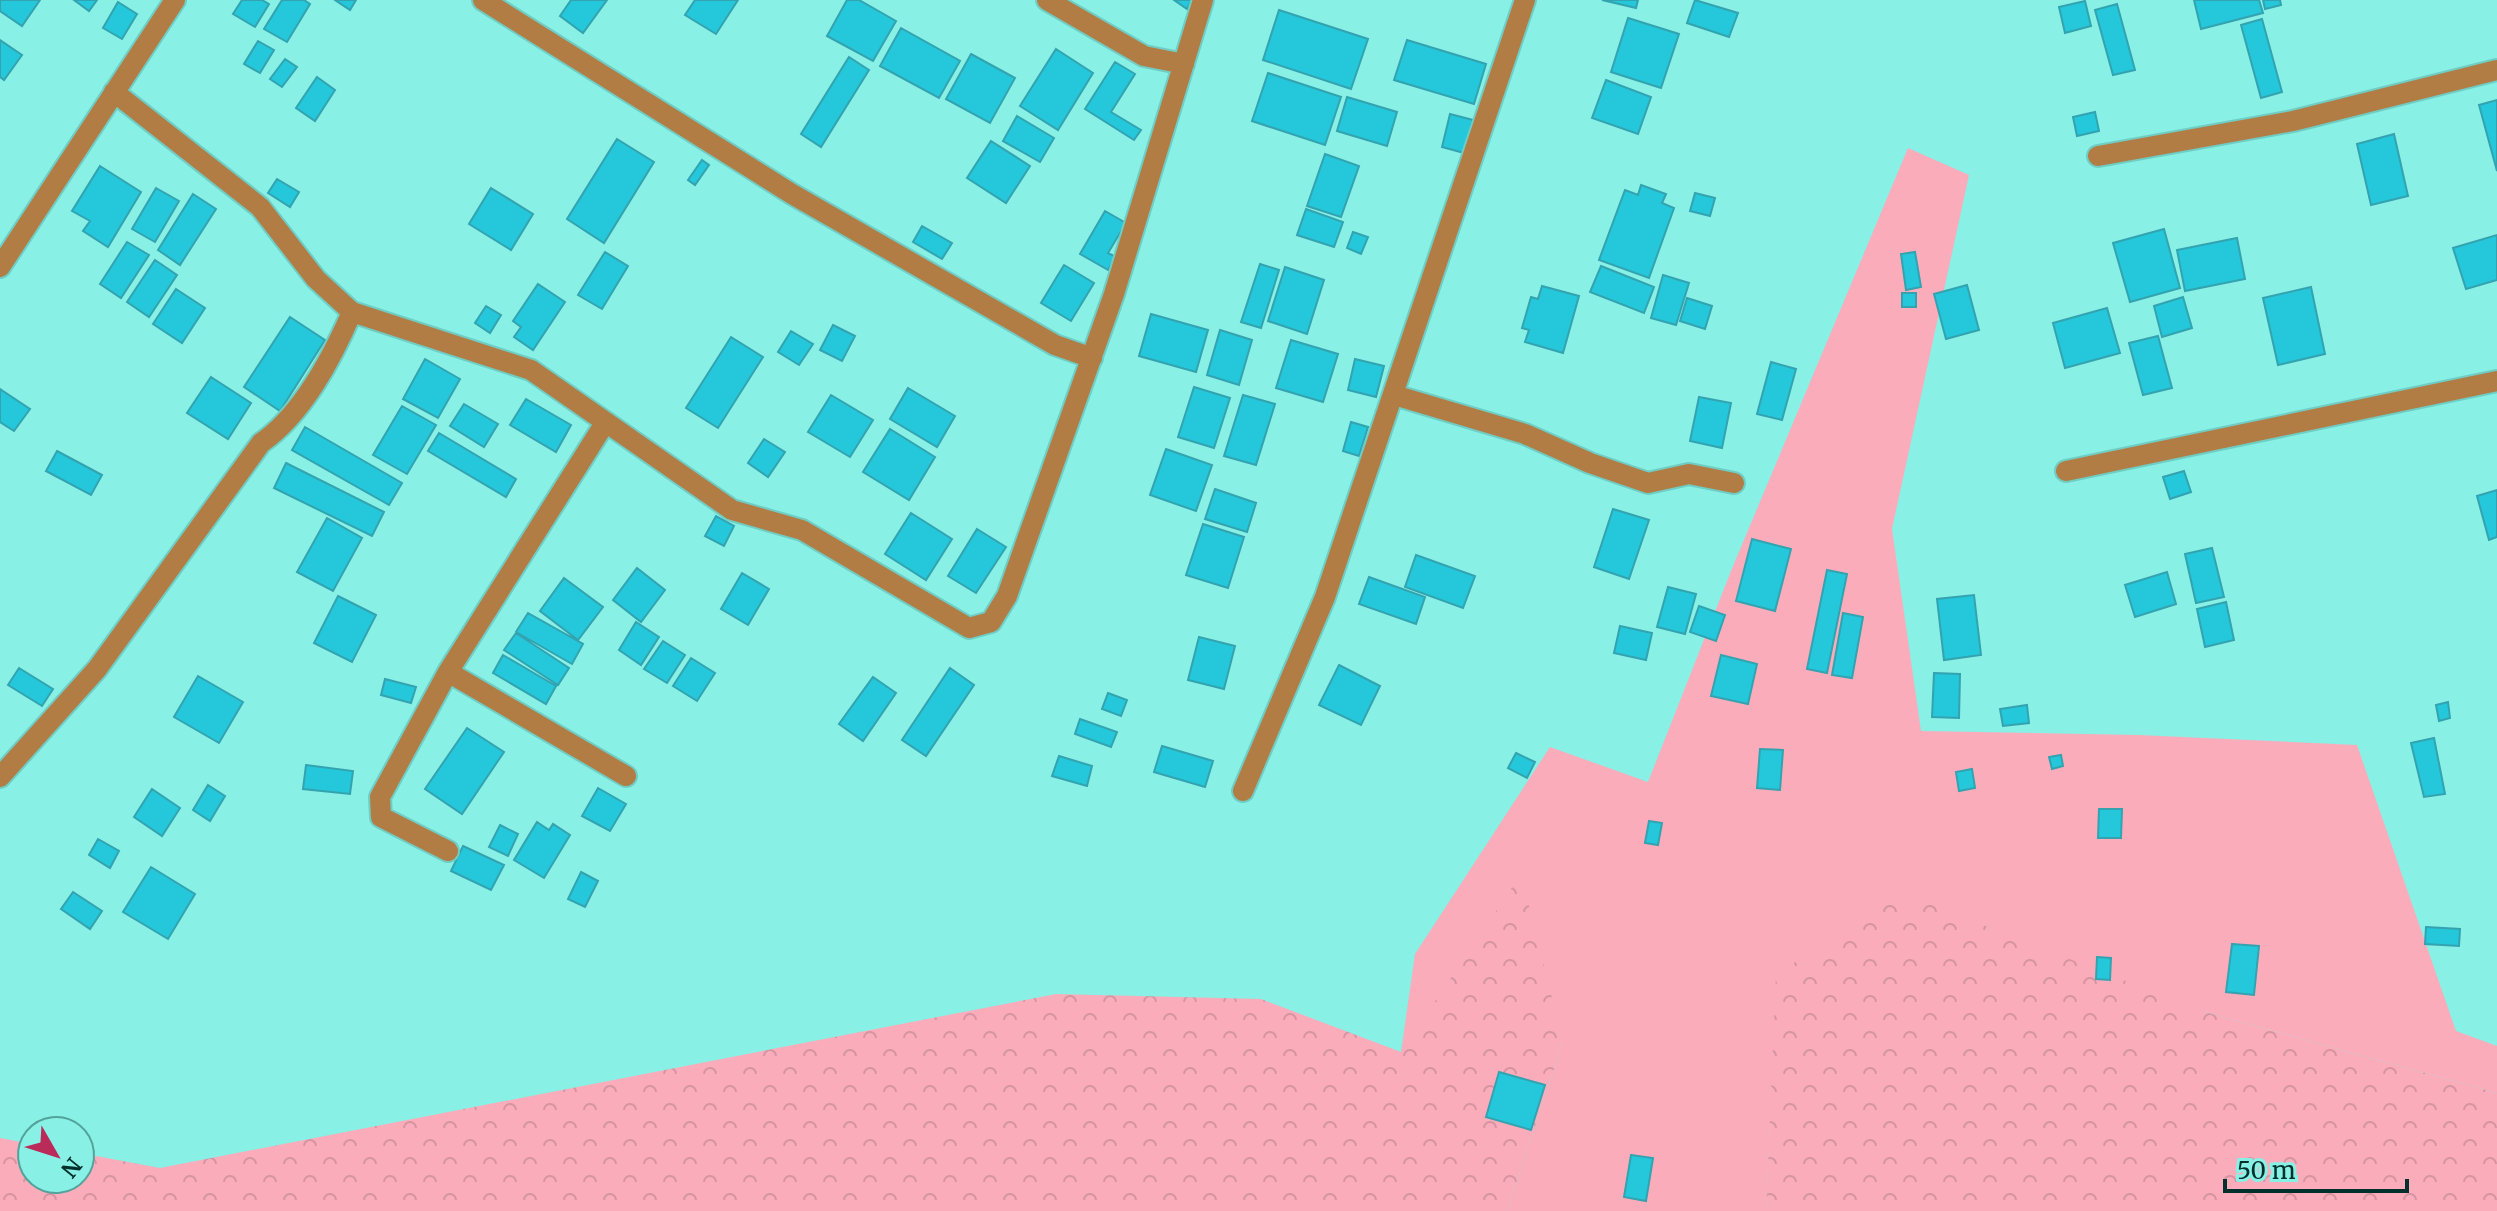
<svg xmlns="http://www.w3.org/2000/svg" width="2497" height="1211" font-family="Merriweather,serif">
<defs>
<pattern id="forest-crowns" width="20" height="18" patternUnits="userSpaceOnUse" patternTransform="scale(2)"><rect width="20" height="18" fill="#fbacbb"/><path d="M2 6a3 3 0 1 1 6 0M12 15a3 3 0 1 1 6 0" fill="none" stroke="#d594a1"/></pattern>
</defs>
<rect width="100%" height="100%" fill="#88f0e5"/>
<path fill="#fbacbb" d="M1908 148 1969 175 1892 529 1921 731 2139 735 2357 745 2456 1031 2497 1046V1093L2205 1012 1777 976 1766 1211H1507L1563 1042 1401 1052 1415 954 1550 747 1648 782 1731 571Z"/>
<path fill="url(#forest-crowns)" d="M1521 874 1563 1042 1507 1211H0V1138L32 1144V1179H80V1153L160 1168 1056 994 1261 999 1401 1052Z
M1899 892 2205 1012 2497 1093V1211H1766L1776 975Z"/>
<path fill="#24c8da" stroke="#33a3b0" stroke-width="2" d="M0 0H40L22 26 0 11Z
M74 0H97L89 11Z
M242 0H262L269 4 255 27 233 14Z
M282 0H304L310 4 287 42 264 29Z
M335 0H356L350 10Z
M571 0H607L583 33 560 16Z
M695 0H738L716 34 685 15Z
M847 0H859L896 21 873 61 827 36Z
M1174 0H1192L1187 9Z
M1602 0H1638L1636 8Z
M1695 0 1738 13 1729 37 1687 23Z
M2194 0H2259L2263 13 2201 29Z
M2263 0H2280L2281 5 2265 9Z
M2085 1 2091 26 2065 33 2059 7Z
M118 2 137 14 122 39 103 28Z
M2117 4 2135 70 2113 75 2095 10Z
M1279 10 1368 39 1351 89 1263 60Z
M1628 18 1679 34 1661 88 1611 72Z
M2262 19 2282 92 2261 98 2241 25Z
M901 28 960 61 939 98 880 66Z
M0 40 22 55 4 80 0 77Z
M1407 40 1486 64 1474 104 1394 80Z
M258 41 274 50 260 73 244 64Z
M1056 49 1093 73 1058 130 1020 106Z
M971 54 1015 78 990 123 946 99Z
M849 57 869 70 821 147 801 134Z
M285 59 297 67 282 87 270 79Z
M1115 62 1135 74 1111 112 1141 130 1134 140 1085 109Z
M1268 73 1341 97 1325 145 1252 121Z
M317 77 335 90 315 121 296 108Z
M1606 80 1651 97 1638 134 1592 118Z
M1347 97 1397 112 1387 146 1337 131Z
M2497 100V171L2479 105Z
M2095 112 2099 131 2077 136 2073 117Z
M1450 114 1473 120 1464 153 1442 147Z
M1017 116 1054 138 1040 162 1003 141Z
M2394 134 2408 196 2371 205 2357 144Z
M617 139 654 162 604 243 567 219Z
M991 141 1030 166 1006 203 967 178Z
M1325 154 1359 166 1341 217 1307 206Z
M702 160 709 165 695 185 688 180Z
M100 166 141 192 108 247 83 231 90 221 72 211Z
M277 179 299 192 290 207 268 193Z
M1641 185 1666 194 1662 203 1674 208 1649 278 1599 260 1625 190 1638 195Z
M156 188 179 201 155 242 132 229Z
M491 188 533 214 511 250 469 224Z
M1695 193 1715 198 1710 216 1690 211Z
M193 194 216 209 180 265 158 250Z
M1306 209 1343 222 1334 247 1297 235Z
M1105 211 1126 223 1108 253 1116 257 1108 270 1080 254Z
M922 226 952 243 942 259 913 242Z
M2164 229 2180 288 2130 302 2113 243Z
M1353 232 1368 237 1361 254 1347 248Z
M2497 235V280L2466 289 2453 248Z
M2237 238 2245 279 2185 291 2177 250Z
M127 242 149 255 121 298 100 284Z
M605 252 628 266 602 309 578 295Z
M1915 252 1921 287 1906 290 1901 254Z
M155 260 177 275 149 317 127 302Z
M1260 264 1279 270 1261 328 1241 322Z
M1064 265 1094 283 1071 321 1041 303Z
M1601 266 1654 287 1644 313 1590 292Z
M1285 267 1324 280 1307 334 1268 321Z
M1663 275 1689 283 1676 325 1651 318Z
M538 284 565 302 533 350 514 337 521 327 513 321Z
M1967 285 1979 330 1946 339 1934 294Z
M1542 286 1579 296 1563 353 1525 342 1529 330 1522 328 1531 297 1538 299Z
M2311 287 2325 354 2278 365 2263 298Z
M176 289 205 308 182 343 153 324Z
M1902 293H1916V307H1902Z
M2183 297 2192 328 2162 337 2154 306Z
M1687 298 1712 306 1705 329 1680 321Z
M486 306 501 315 490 333 475 323Z
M2107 308 2120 353 2065 368 2053 323Z
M1151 314 1208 330 1196 372 1139 356Z
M290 317 325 340 280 411 244 387Z
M833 325 855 336 842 361 820 350Z
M1220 330 1252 340 1239 385 1207 375Z
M791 331 813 344 799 365 778 352Z
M2158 336 2172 388 2143 395 2129 343Z
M731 337 763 357 718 428 686 408Z
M1291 340 1338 354 1323 402 1276 388Z
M425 359 460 379 438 418 403 399Z
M1355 359 1384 366 1376 397 1348 390Z
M1771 362 1796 369 1782 420 1757 414Z
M211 377 251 403 228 439 187 413Z
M1194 387 1230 398 1214 448 1178 437Z
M908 388 955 416 937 447 890 419Z
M0 389 30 409 14 431 0 422Z
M831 395 873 420 850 457 808 432Z
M1243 395 1275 404 1256 465 1224 456Z
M1699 397 1731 403 1722 448 1690 441Z
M526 399 571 425 556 452 510 425Z
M464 404 498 424 484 447 450 426Z
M402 406 436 425 407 474 373 455Z
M1351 422 1368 427 1359 456 1343 451Z
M305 427 402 483 389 505 292 450Z
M890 429 935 457 909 500 863 472Z
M439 433 516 479 506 497 428 451Z
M764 439 785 452 768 477 748 463Z
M1166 449 1212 465 1196 511 1150 495Z
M57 451 102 475 91 495 46 471Z
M286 463 384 512 372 536 274 488Z
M2184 471 2191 492 2170 499 2163 477Z
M1215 489 1256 503 1247 532 1205 519Z
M2497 490V537L2489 540 2477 496Z
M1613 509 1649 520 1629 579 1594 567Z
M911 513 952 539 926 580 885 554Z
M716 516 734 526 724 546 705 536Z
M327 518 362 538 333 591 297 572Z
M1203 524 1244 537 1228 588 1186 575Z
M977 529 1006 547 976 593 948 576Z
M1752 539 1791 549 1775 611 1736 601Z
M2212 548 2224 597 2196 603 2185 554Z
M1416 555 1475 576 1463 608 1405 587Z
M637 568 665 590 641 622 613 600Z
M1827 570 1847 574 1827 673 1807 669Z
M2167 572 2176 604 2135 617 2125 585Z
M742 573 769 589 748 625 721 609Z
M1369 577 1425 597 1416 624 1359 604Z
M564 578 603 607 578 640 540 611Z
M1668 587 1696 594 1685 634 1657 627Z
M1974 595 1981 655 1944 660 1937 599Z
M338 596 376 615 352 662 314 643Z
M2226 602 2234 640 2205 647 2197 609Z
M1699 606 1725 615 1716 641 1690 632Z
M528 613 583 644 572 664 516 632Z
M1843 613 1863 617 1852 678 1832 675Z
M636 622 659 637 641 665 619 650Z
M1620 626 1652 633 1646 660 1614 653Z
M516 633 569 668 558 685 504 650Z
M1199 637 1235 646 1224 689 1188 680Z
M663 641 685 655 667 683 644 669Z
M503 655 556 686 546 704 493 673Z
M1721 655 1757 664 1748 704 1711 696Z
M691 658 715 673 697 701 673 686Z
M1339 665 1380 686 1361 725 1319 705Z
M19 668 53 689 42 706 8 685Z
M950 668 974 685 926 756 902 740Z
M1934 673 1960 674 1959 718 1932 717Z
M198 676 243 702 219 743 174 717Z
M873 677 896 693 863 741 839 724Z
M385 679 416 687 411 703 381 695Z
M1108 693 1127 700 1121 716 1102 709Z
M2448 702 2450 718 2439 721 2436 705Z
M2027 705 2029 723 2003 726 2000 709Z
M1080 719 1117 732 1111 747 1075 734Z
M467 728 504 752 462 814 425 789Z
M2434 738 2445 794 2424 797 2411 743Z
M1162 746 1213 761 1205 787 1154 772Z
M1760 749 1783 750 1780 790 1757 788Z
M1516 753 1535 762 1527 778 1508 768Z
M2061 755 2063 766 2052 769 2049 757Z
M1059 756 1092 766 1087 786 1052 776Z
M306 765 353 771 350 794 303 789Z
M1972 769 1975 788 1959 791 1956 772Z
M208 785 225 796 210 821 193 810Z
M598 788 626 804 610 831 582 816Z
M152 789 180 808 162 836 134 817Z
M2099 809H2122L2121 838H2098Z
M1649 821 1662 823 1658 845 1645 843Z
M537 822 549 830 553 824 570 835 544 878 514 860Z
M500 825 518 834 508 856 489 847Z
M98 839 119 851 110 868 89 855Z
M463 846 504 865 491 890 451 871Z
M151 867 195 894 168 939 123 912Z
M581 872 598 881 585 907 568 899Z
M73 892 102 911 90 929 61 909Z
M2426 927 2460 929 2459 946 2425 944Z
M2232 944 2259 946 2254 995 2226 992Z
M2097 957 2111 958 2110 980 2096 979Z
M1499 1072 1545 1085 1531 1130 1486 1117Z
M1631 1155 1653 1158 1646 1201 1624 1197Z"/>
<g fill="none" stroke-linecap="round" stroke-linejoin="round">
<defs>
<path id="minor" d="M483 0 792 194 1055 345 1092 358
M1047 0 1144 56 1184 64
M114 92 260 207 316 279 352 312 531 370 732 510 802 530 969 628 991 622 1007 596 1114 294 1203 0
M2098 156 2293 121 2497 70
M0 267 175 0
M1394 395 1525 434 1590 463 1648 483 1689 474 1734 483
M2066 471 2497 381
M448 672 626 776
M0 777 97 669 261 443C303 414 332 358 352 312
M1243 791 1325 597 1525 0
M448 851 381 817 380 797 448 672 605 423"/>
</defs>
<use href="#minor" stroke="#70cdc4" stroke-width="24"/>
<use href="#minor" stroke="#b17d45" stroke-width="20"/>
</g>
<g transform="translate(56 1155) rotate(129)"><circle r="38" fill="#88f0e5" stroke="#52a39b" stroke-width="2"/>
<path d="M0-6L14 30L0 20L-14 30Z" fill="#ba2b5a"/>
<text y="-12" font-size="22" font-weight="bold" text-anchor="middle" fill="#00302c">N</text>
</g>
<path d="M2225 1179v12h182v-12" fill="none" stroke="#00302c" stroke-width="4"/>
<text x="2237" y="1179" font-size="24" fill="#00302c" stroke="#88f0e5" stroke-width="6" paint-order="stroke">50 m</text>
</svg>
